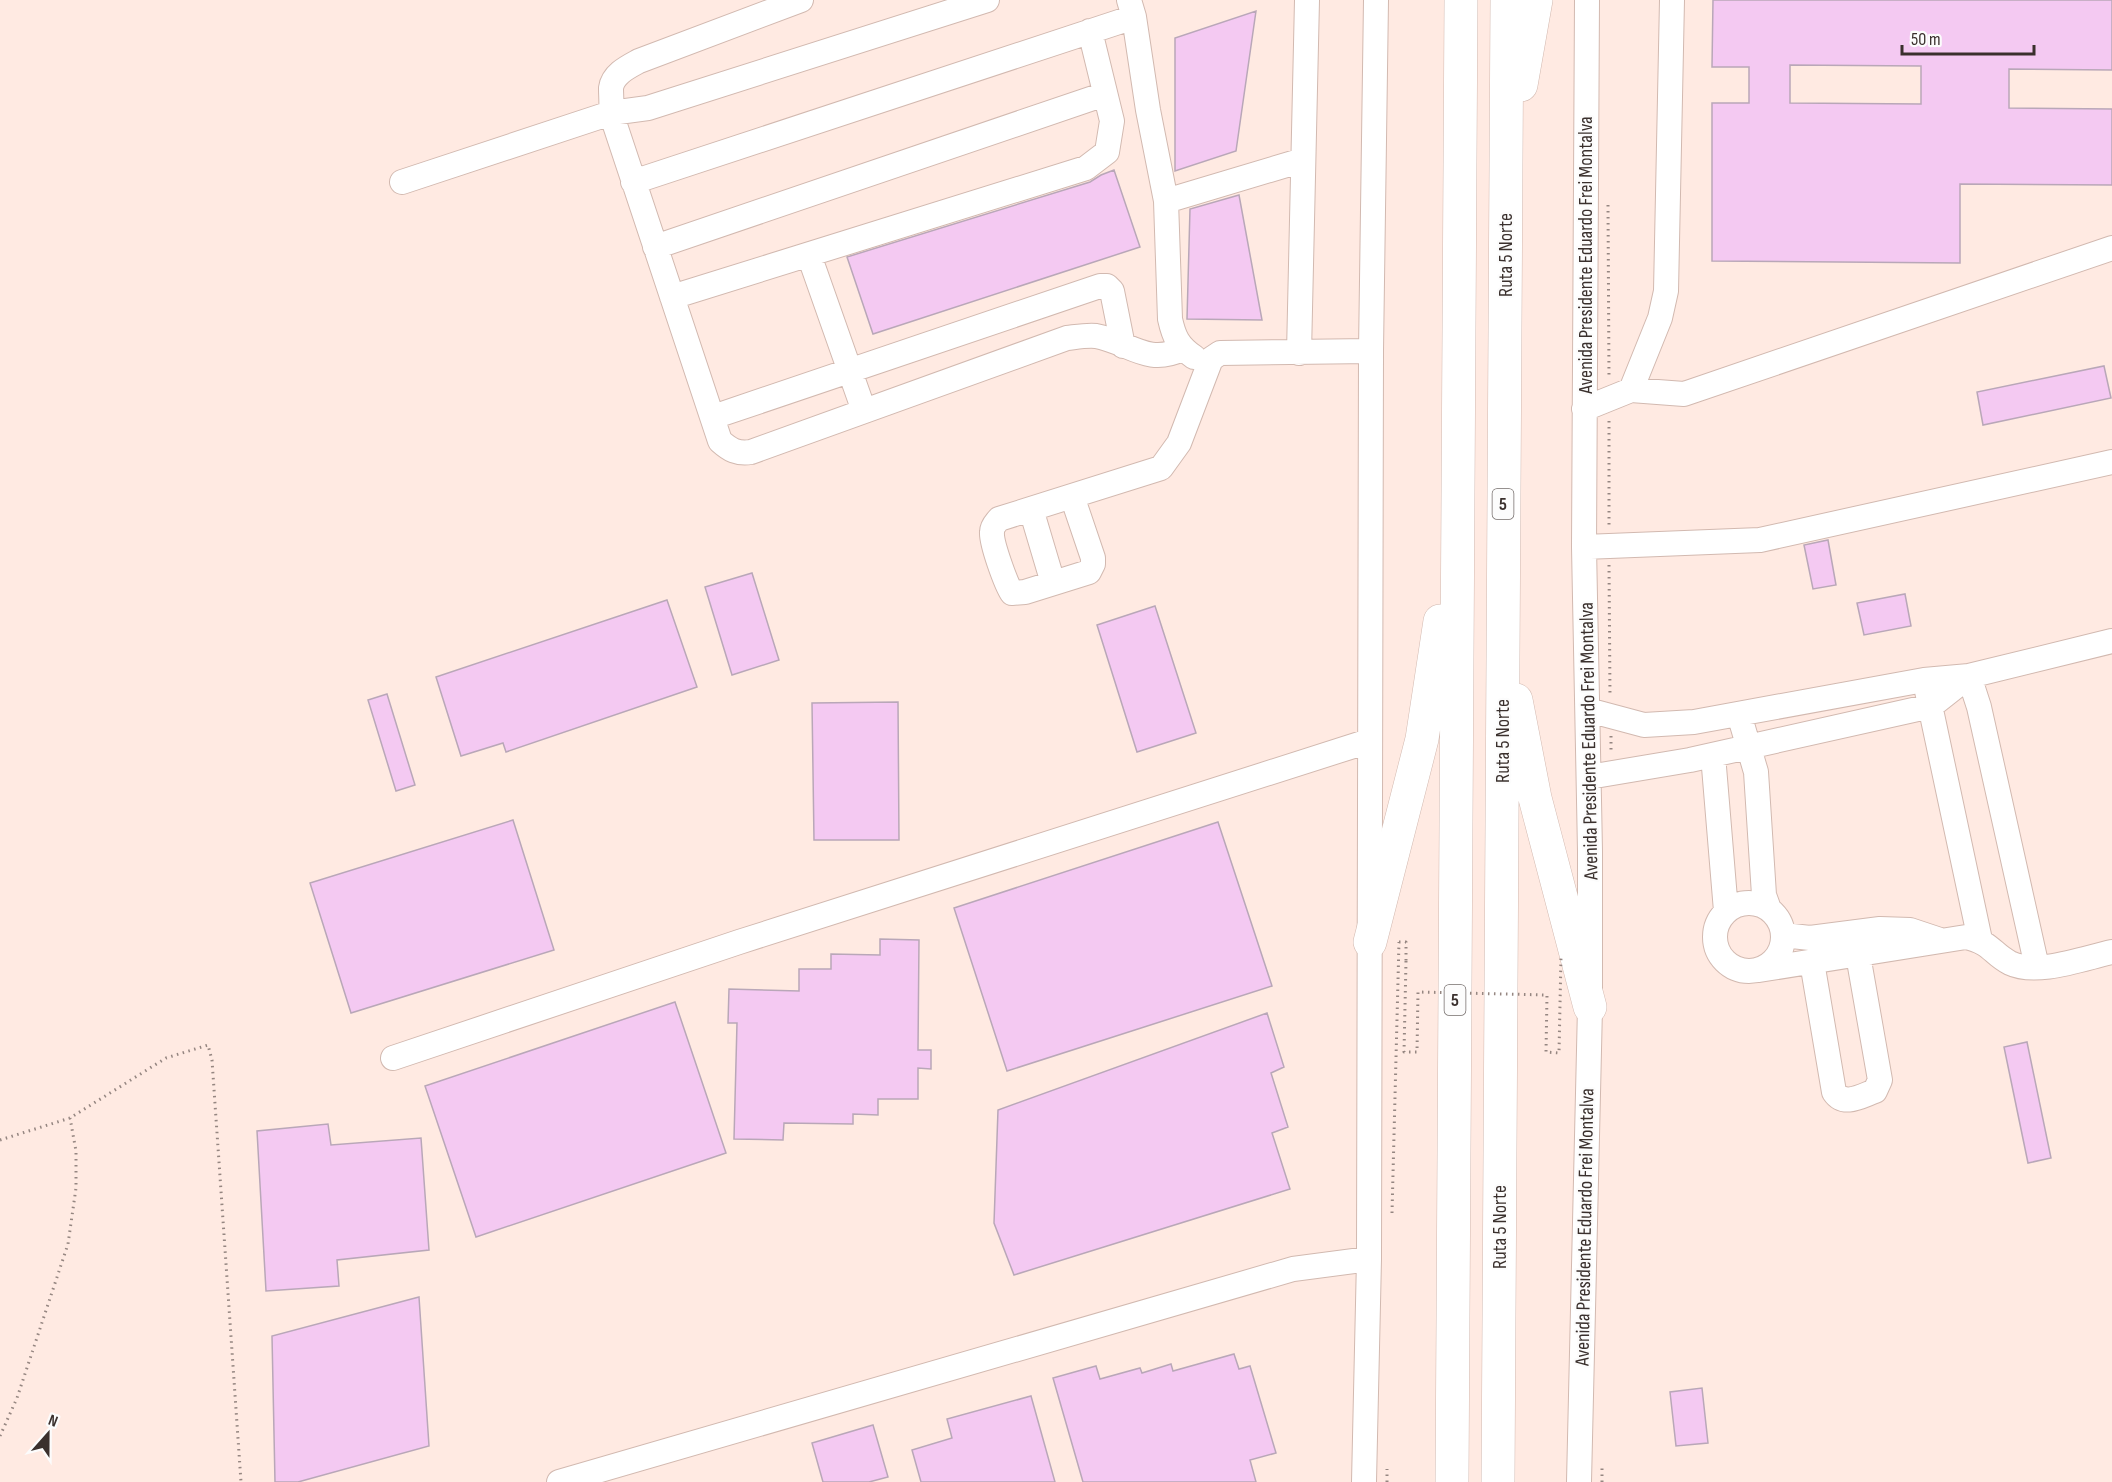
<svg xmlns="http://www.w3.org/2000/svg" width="2112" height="1482" font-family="'Sofia Sans Condensed',sans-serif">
<rect width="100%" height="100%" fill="#ffeae2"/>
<path fill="#f4c9f2" stroke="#b9a7b8" stroke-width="1.5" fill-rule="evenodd" d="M1713 0H2112V70L2009 69V108L2112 109V185L1960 184V263L1712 261V103H1749V67H1712ZM1790 65 1921 66V104L1790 103Z
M1256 11 1236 151 1175 171V38Z
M1114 170 1140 247 873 334 847 257 1090 182 1101 175Z
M1239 195 1262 320 1187 319 1190 209Z
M2104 366 2111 398 1983 425 1977 392Z
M1828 540 1836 585 1813 589 1804 545Z
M752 573 779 660 732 675 705 587Z
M1905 594 1911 626 1864 635 1857 603Z
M667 600 697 687 506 752 503 743 461 756 436 677Z
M1155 606 1196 733 1137 752 1097 625Z
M387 694 415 785 396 791 368 700Z
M898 702 899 840H814L812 703Z
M513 820 554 950 351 1013 310 883Z
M1218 822 1272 986 1007 1071 954 908Z
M880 939 919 940 918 1050H931V1069L918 1068V1099H878V1115L853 1114V1124L784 1123 783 1140 734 1139 737 1023H728L729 989 799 991V969H831V954L880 955Z
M675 1002 726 1153 476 1237 425 1086Z
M1267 1013 1284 1067 1271 1073 1288 1127 1272 1133 1290 1189 1014 1275 994 1223 998 1110Z
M2027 1042 2051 1158 2028 1163 2004 1047Z
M328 1124 331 1145 421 1138 429 1250 337 1260 339 1286 266 1291 257 1131Z
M419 1297 429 1446 298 1482H275L272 1336Z
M1234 1354 1239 1369 1250 1366 1276 1453 1250 1460 1256 1482H1083L1053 1378 1096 1366 1100 1379 1140 1368 1142 1373 1171 1364 1173 1371Z
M1702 1388 1708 1443 1676 1446 1670 1392Z
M1031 1396 1055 1482H921L912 1450 952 1438 947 1419Z
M873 1425 888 1477 869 1482H823L812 1443Z"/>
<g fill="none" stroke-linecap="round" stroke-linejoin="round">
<defs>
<path id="minor" d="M987 0 648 108 611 113 720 441C730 450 737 454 751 452L1067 338C1076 337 1087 335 1096 336 1129 342 1147 366 1182 349
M1129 0 1134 17 1148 110 1166 201 1170 319C1174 337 1178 346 1194 357
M402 182 611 113C612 104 611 97 611 88 613 74 628 67 639 61L801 0
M633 182 1134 17
M1166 201 1303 160
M655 247 1105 94
M809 255 864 411
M672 297 1086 168 1107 152 1112 121 1090 31
M1299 353 1307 0
M1631 390 1660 318 1666 291 1672 0
M1584 409 1631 390 1684 394 2112 248
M713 417 1100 286H1107L1112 291 1123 346
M1072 496 1093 558V564L1089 572 1025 592 1012 593C1006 584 991 543 992 532 992 526 996 523 999 519L1161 468 1179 443 1211 359 1220 353 1371 351
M1031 509 1053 583
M1584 547 1760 540 2112 462
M1969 676 1979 707 2037 967
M1927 691 1980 940
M1588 710 1644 725 1694 722 1924 680 1969 676 2112 641
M1739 714 1756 772 1764 895 1769 909
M1713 755 1726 911
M1589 777 1690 760 1931 706 1969 676
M1715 937a34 34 0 1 1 68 0a34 34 0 1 1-68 0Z
M1783 935 1810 938 1880 929 1910 930 1940 940
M1812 962 1834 1092C1844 1107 1861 1096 1875 1091L1880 1080 1858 955
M1759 970 1966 937C1992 943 1991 953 2010 963 2037 976 2084 958 2112 952
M393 1058 739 942 1369 741
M559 1482 1293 1269 1369 1259
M1364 1482 1369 1259 1371 351 1376 0
M1579 1482 1590 1007V851L1584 547 1587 0"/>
<path id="highway" d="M1521 85 1536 0
M1516 700 1535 798 1590 1007
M1370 942 1422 739 1440 621
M1452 1482 1461 0
M1498 1482 1507 0"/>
</defs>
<use href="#minor" stroke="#d2b9b0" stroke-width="26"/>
<use href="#highway" stroke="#d2b9b0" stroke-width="34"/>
<path stroke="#958681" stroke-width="3" stroke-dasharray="1.5 4.5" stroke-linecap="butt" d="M1608 205 1609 378
M1609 421V525
M1609 565 1610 696
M1611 736V753
M1399 942H1406V961
M0 1140 70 1118 166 1058 208 1045 212 1060 241 1482
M1392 1213 1399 942
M0 1436 17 1398 68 1244 76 1188V1151L70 1118
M1387 1482V1469
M1602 1482V1466"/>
<use href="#minor" stroke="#fff" stroke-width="24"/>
<use href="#highway" stroke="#fff" stroke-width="33"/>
<path stroke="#958681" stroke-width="3" stroke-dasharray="1.5 4.5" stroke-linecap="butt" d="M1406 961 1404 1052H1417L1418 992 1547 995 1546 1052 1559 1053 1561 956"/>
</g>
<g text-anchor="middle" stroke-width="4.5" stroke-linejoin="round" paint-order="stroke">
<g fill="#fcfcfc" stroke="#746d6b" stroke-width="1.5">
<rect x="1492.5" y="489" width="21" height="30" rx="4.5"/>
<rect x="1444.5" y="985" width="21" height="30" rx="4.5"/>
</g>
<g font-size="18" font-weight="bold" fill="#3a302d">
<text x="1503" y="510">5</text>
<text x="1455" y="1006">5</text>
</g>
<g font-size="20" fill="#3a302d" stroke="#fcfcfc">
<text transform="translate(1505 255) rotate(-90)" y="7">Ruta 5 Norte</text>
<text transform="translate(1585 255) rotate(-90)" y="7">Avenida Presidente Eduardo Frei Montalva</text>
<text transform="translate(1502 741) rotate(-90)" y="7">Ruta 5 Norte</text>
<text transform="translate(1588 741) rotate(-91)" y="7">Avenida Presidente Eduardo Frei Montalva</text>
<text transform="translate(1499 1227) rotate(-90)" y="7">Ruta 5 Norte</text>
<text transform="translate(1584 1227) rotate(-89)" y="7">Avenida Presidente Eduardo Frei Montalva</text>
</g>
</g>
<g transform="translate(48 1434) rotate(21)" stroke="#fcfcfc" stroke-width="4.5" paint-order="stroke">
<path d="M0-4.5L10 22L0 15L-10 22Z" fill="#3a302d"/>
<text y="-9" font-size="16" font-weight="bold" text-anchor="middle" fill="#3a302d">N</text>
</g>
<path d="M1902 45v9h132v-9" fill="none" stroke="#3a302d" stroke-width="3"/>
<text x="1911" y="45" font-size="18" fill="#3a302d" stroke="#fcfcfc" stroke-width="4.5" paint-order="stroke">50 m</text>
</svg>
